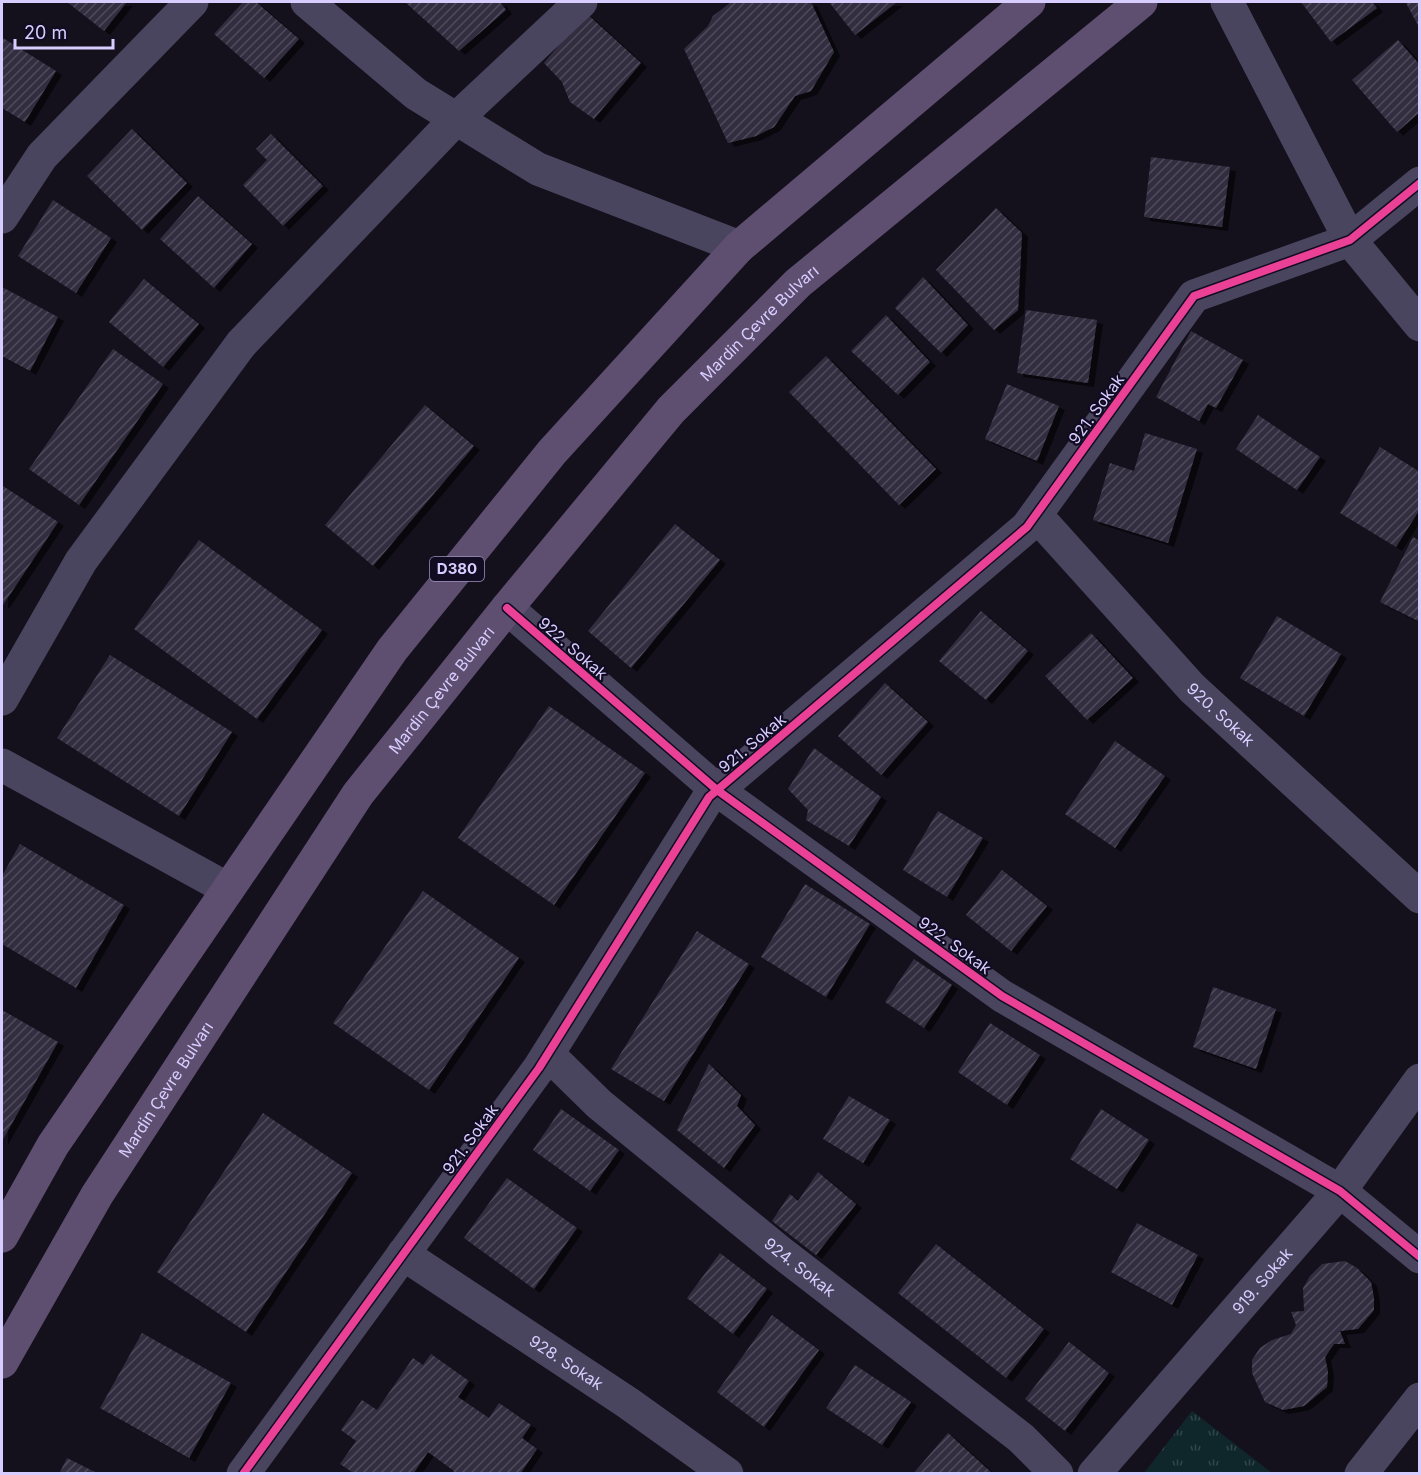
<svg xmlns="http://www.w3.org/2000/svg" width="1421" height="1475" font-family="Inter,sans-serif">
<defs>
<pattern id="grass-tufts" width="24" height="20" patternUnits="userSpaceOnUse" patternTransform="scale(1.5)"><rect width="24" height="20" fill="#0f272b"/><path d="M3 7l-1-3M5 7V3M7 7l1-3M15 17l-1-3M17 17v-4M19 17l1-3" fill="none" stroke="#31454b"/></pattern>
<pattern id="building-hatch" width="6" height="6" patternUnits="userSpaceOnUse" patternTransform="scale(1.5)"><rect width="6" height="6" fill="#332e40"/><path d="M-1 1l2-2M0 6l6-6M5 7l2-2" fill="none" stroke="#504b5d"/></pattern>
<filter id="shadow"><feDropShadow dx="6" dy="4" stdDeviation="0" flood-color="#0009"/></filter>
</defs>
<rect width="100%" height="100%" fill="#14111d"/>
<path fill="url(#grass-tufts)" d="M1192 1411 1272 1473H1144Z"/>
<path fill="url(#building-hatch)" filter="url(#shadow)" d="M67 2H127L104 31Z
M243 2H256L299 39 264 78 214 34Z
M405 2H500L506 10 459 51Z
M731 2H811L834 52 811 91 795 96 774 127 756 136 728 143 684 49 708 26 713 16Z
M829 2H897L855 35Z
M1301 2H1372L1377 8 1331 42Z
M1409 2H1420V29L1406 3Z
M586 13 641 63 594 119 570 102 562 82 544 63Z
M3 38 56 71 25 122 2 108Z
M1398 40 1420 65V112L1397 132 1352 80Z
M132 129 187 183 142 230 87 176Z
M271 134 323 186 283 226 243 185 267 160 256 149Z
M1151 157 1230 167 1222 227 1144 217Z
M198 196 252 244 214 288 160 239Z
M53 200 111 238 76 293 18 256Z
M996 208 1022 233 1018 310 994 330 936 270Z
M923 277 968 325 941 353 895 308Z
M144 279 199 324 163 367 109 322Z
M2 287 58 317 30 371 2 356Z
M1026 310 1097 320 1088 383 1017 373Z
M886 315 930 362 898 395 851 351Z
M1191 331 1243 360 1216 408 1208 404 1199 421 1156 397Z
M113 349 163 384 79 505 29 469Z
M826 356 936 469 899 505 789 392Z
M1007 384 1059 406 1037 461 985 439Z
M425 405 474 446 373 566 325 525Z
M1258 415 1320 457 1297 490 1236 449Z
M1145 433 1197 449 1168 543 1093 520 1110 463 1134 471Z
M1380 447 1420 472V509L1396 547 1340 513Z
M3 486 58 522 3 605 2 603V488Z
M675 524 720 560 631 668 588 631Z
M1413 537 1420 541V622L1380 602Z
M199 540 322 630 257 719 134 629Z
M981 611 1028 651 986 700 939 661Z
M1277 616 1341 654 1304 716 1240 678Z
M1091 633 1133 678 1087 720 1045 676Z
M110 655 232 732 179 816 57 738Z
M885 683 928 722 881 775 838 736Z
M549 706 645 773 554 905 458 838Z
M1115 741 1165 776 1115 848 1065 814Z
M814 748 881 797 849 846 806 820 808 810 788 789Z
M938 811 983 838 947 897 903 870Z
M20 844 124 905 76 988 2 944V876Z
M1002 870 1047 906 1011 951 966 915Z
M805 884 870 924 826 997 761 957Z
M423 891 519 958 429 1090 333 1023Z
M697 931 749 964 664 1101 611 1069Z
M914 959 952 985 924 1028 885 1002Z
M1213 987 1276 1009 1256 1069 1193 1047Z
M2 1010 58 1042 2 1141Z
M990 1023 1040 1055 1007 1105 958 1072Z
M709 1064 741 1095 737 1106 755 1125 724 1168 677 1130Z
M849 1096 890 1120 863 1163 823 1139Z
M561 1109 619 1150 590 1191 533 1150Z
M1101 1109 1149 1140 1117 1189 1070 1159Z
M263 1113 352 1173 246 1332 157 1272Z
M818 1172 856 1204 816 1255 772 1221 790 1194 798 1201Z
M507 1178 577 1228 534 1289 464 1238Z
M1137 1223 1198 1255 1172 1305 1111 1272Z
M936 1244 1044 1329 1006 1378 898 1293Z
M720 1253 767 1289 733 1334 687 1298Z
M1345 1261 1357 1268 1371 1282 1374 1298V1310L1358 1329 1340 1331 1345 1344H1334L1325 1357 1328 1372 1327 1387 1304 1406 1283 1410 1265 1402 1252 1373V1360L1260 1348 1272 1340 1291 1334 1296 1325 1291 1312 1304 1311 1303 1288 1310 1276 1322 1264Z
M772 1315 819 1350 764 1427 717 1392Z
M142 1333 231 1383 189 1458 100 1408Z
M1069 1342 1109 1373 1065 1431 1025 1399Z
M431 1354 469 1381 458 1397 489 1418 499 1403 531 1425 522 1438 537 1449 520 1474H452L454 1471 428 1452 413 1474H355L340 1464 356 1441 341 1430 362 1400 377 1410 413 1358 423 1365Z
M855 1365 911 1402 882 1445 826 1408Z
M948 1433 993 1474H913Z
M67 1458 99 1474H59Z"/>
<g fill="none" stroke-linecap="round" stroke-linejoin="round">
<g stroke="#49455e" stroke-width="33">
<path d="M307 2 416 94 538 169 739 247"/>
<path d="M2 217 42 156 192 2"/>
<path id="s1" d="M1036 515 1192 688 1420 897"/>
<path d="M507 608 717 790 1002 996 1340 1191 1420 1257"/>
<path d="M2 699 81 561 241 344 456 119 581 2"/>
<path d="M2 765 228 889"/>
<path id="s2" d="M548 1054 599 1104 779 1251 1021 1438 1057 1474"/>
<path id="s3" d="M403 1254 628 1403 727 1474"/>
<path d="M243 1474 539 1068 709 797 1027 527 1194 296 1350 240 1420 183"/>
<path id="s4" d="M1094 1474 1340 1191 1420 1080"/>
<path d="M1361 1474 1420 1399"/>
</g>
<path stroke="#49455e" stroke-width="33" d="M1227 2 1350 240 1420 325"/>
<g stroke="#5e4e70" stroke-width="33">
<path d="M2 1236 53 1145 392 650 552 452 739 247 1029 2"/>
<path id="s5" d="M2 1362 97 1195 358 794 507 608 671 410 798 283 1141 2"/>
</g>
<defs>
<path id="cycleway" d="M507 608 717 790 1002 996 1340 1191 1420 1257
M243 1474 539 1068 709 797 1027 527 1194 296 1350 240 1420 183"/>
</defs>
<use href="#cycleway" stroke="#120c22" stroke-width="11"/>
<use href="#cycleway" stroke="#ea4096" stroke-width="8"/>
</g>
<g text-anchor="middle" stroke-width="4.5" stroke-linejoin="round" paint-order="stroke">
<rect fill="#120c22" stroke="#9d93bd" stroke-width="1.5" x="430" y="557" width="54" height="24" rx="4.5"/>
<g font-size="15" font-weight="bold" fill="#d8cdff">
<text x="457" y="574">D380</text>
</g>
<g font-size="16" fill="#d8cdff" stroke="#120c22">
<text dy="6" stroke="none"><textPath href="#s5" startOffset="1290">Mardin Çevre Bulvarı</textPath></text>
<text transform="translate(1096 409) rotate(-54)" y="6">921. Sokak</text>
<text transform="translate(573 648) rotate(41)" y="6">922. Sokak</text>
<text dy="6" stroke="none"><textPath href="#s5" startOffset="804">Mardin Çevre Bulvarı</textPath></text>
<text dy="6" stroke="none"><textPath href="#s1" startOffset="272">920. Sokak</textPath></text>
<text transform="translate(752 743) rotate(-40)" y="6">921. Sokak</text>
<text transform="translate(955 945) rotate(36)" y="6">922. Sokak</text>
<text dy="6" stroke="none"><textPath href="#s5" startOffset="318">Mardin Çevre Bulvarı</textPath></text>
<text transform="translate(470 1139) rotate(-54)" y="6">921. Sokak</text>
<text dy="6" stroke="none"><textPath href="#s2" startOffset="330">924. Sokak</textPath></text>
<text dy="6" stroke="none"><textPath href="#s4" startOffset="256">919. Sokak</textPath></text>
<text dy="6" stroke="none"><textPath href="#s3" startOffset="196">928. Sokak</textPath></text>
</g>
</g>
<rect width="1421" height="1475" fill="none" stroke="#d8cdff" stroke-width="6"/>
<path d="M15 39v9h98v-9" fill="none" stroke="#d8cdff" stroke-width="3"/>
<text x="24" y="39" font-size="18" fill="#d8cdff" stroke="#120c22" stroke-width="4.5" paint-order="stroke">20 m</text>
</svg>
